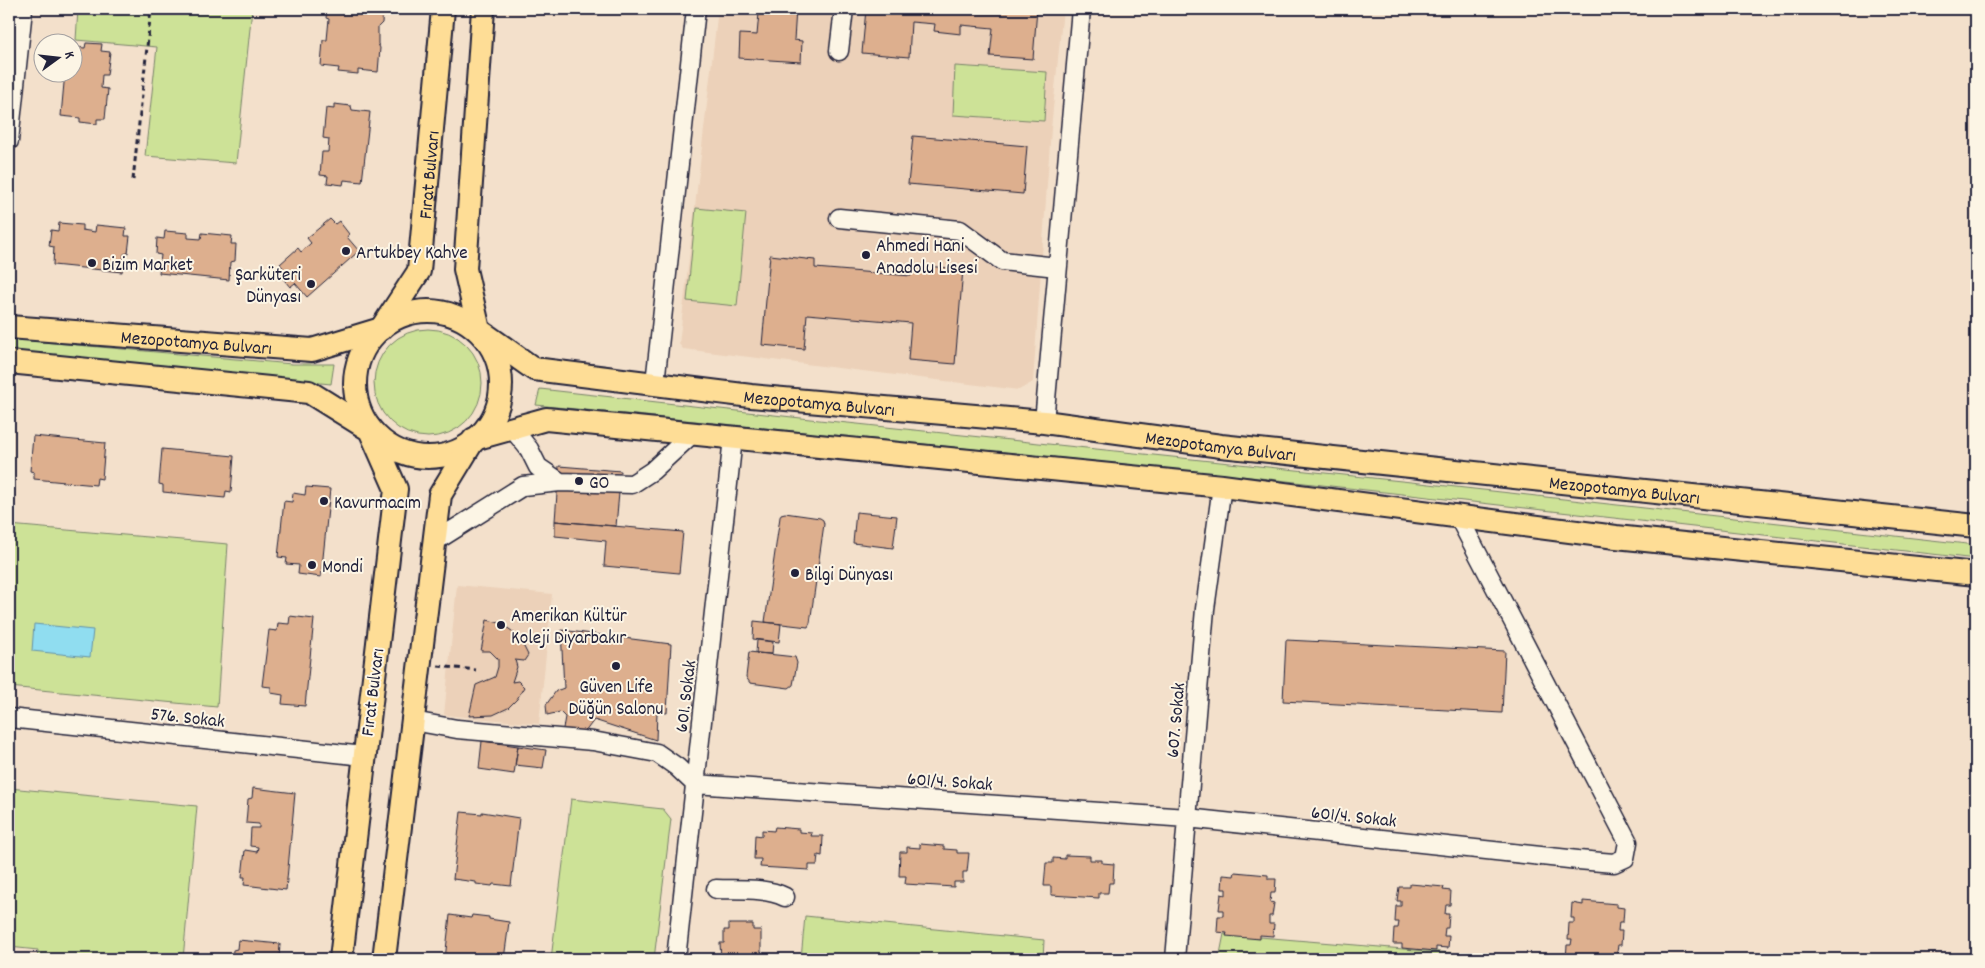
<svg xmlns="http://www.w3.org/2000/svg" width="1985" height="968" font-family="Dekko,sans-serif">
<rect width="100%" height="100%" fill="#f3e0cb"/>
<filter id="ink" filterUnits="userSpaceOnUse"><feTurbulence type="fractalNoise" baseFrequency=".02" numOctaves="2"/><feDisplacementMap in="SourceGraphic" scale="10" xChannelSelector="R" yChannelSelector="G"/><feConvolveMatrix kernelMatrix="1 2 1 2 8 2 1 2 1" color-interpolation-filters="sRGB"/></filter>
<g filter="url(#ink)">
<path fill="#ecd1b9" d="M718 9H1063L1051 129 1033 382 1019 390 683 349 679 344Z
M457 585 552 594 539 724 444 715Z"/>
<path fill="#cde297" stroke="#788269" d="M78 9H252L236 163 145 156 157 47 76 40Z
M955 66 1047 72 1044 121 953 115Z
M696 208 746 213 737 306 687 301Z
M374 383a54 54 0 1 1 108 0a54 54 0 1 1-108 0Z
M9 339 292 364H334L331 384 9 353Z
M540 389 819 420 1411 482 1976 545V559L1260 478 536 405Z
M9 525 228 544 217 707 9 687Z
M9 788 197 806 183 959H37L38 950 9 947Z
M571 799 663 809 671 819 654 959H551Z
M805 916 1044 940 1043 959H801Z
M1224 934 1523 959H1219Z"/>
<path fill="#90ddf0" stroke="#6492a8" d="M34 624 93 630 90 657 32 651Z"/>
<path fill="#ddaf8e" stroke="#22223b" d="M327 9H383L382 23 378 27V44L380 48 378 72 358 70V74L338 72 339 68 321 66 323 40H327L329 19 326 18Z
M765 9H796L794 40 802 41 801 62 739 58 740 34 757 35 759 13H765Z
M866 9H1037L1033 59 990 56 993 28 961 25V34L934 31 935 24 911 22 909 57 862 53Z
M86 43 102 44 101 51 110 52 107 75H102L101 88 108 89 105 119H97V124L80 122V118L61 116 65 72H72V47L85 48Z
M334 104 351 106 352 110 370 112 362 182 344 180 343 185 327 183 328 176 320 175 322 152H328L329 139 323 138 326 108 334 109Z
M913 136 1027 146 1023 194 908 184Z
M330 219 335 224 339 221 349 234 347 237 359 251 307 297 295 283 290 287 280 275 285 270 280 264 298 248 301 252 311 243 307 238Z
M59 223 82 225V230L95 232 96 225 126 228 125 236H130L128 253 124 254 122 272 53 265 54 247 49 246 51 230 58 231Z
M165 231 188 233V238L201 239 202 233 232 236 231 244H236L235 261 230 262 229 280 159 273 161 255 156 254 157 238 164 239Z
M770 255 815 260V268L911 276V265L963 269 955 364 908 360 911 323 807 314 804 349 762 345Z
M33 436 105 443 102 479 97 478 96 485 34 479V472L30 471Z
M162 449 234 456 231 492 226 491 225 498 163 492V485L159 484Z
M559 466 621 471 616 526 555 521Z
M306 487 330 489 321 577 298 574 299 565 286 564 287 558 278 557 284 501 292 502 293 493 305 495Z
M856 512 897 516 893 548 853 543Z
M785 513 820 518 823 520 824 524 810 623 808 627 765 622 780 517 781 514Z
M555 521 683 532 679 573 604 566 606 541 555 536Z
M290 616 314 619 305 706 282 704 283 695 271 693V687L262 686 269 630 277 631 278 623 289 624Z
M487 620 500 623 512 631 521 641 528 655 524 661 515 660 517 667 512 682 518 681 524 687 517 699 508 708 493 715 469 716 476 685 495 677 498 667V659L490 651H481Z
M754 621 781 624 779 642 753 639Z
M561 630 671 644 667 713 657 712 656 740 594 720 585 732 562 734 565 717 560 712 547 715 546 705 556 691 564 688Z
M757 640 773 642 772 654 756 653Z
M1286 640 1505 651 1502 713 1283 701Z
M749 652 795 657 797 663 793 685 789 688 750 683 746 677Z
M482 741 518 746 514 774 479 769Z
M518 746 546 750 543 768 515 765Z
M253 788 295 793 286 890 244 885 245 877H242L245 850 257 852 258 847 250 846 251 828H259V824L246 823 248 799 252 798Z
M461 812 482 814V812L519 818 511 886 493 884 492 886 476 884V882L453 879Z
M775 827 799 829V832L812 833 811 836H823L822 856 818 855 817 865H809V870L760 867 761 859H754L755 835 762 836V830L774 831Z
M920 844 944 846V849L957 850V853H969L967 872H963V882H954V887L905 884 906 876H899L900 852H907V847L920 848Z
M1065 855 1090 856V860H1102V863L1114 864 1113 883H1109L1108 893H1099V898L1051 895V886H1044L1046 863H1053V858L1065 859Z
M1235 872 1268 875V879H1276L1275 893H1271L1270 902 1274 903 1272 916H1269V924H1274L1273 936 1260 935V939L1226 936 1227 933 1217 932 1218 916H1223V910H1219L1221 894 1226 895V889H1222L1223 875 1234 876Z
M1410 884 1444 887 1443 890 1451 891 1450 905H1446L1445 914H1449L1448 928H1445L1444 936H1449L1448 948 1436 947V951L1402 948V944H1393L1394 928H1398L1399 922H1395L1396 906H1401V901H1397L1399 887H1410Z
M1583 901 1617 904V907L1624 908 1623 922H1619L1618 931H1622L1621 945H1618L1617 952 1622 953V959H1566L1567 945H1571L1572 939H1568L1569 923H1574V918H1571L1572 903 1583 905Z
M450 915 471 918 472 915 489 917V919L509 922 504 959H445Z
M729 924H753V930H761V959H721L720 943H724V930H729Z
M238 940 280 944 279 959H232L233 950 237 949Z"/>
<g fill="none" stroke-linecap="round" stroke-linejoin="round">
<defs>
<path id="minor" d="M839 51 844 9
M9 141 23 9
M839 218 960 230 1002 261 1057 267
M655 383 696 9
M1044 422 1081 9
M512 428 529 449 538 467 560 482 632 484 652 471 692 434
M434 542 523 486 560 482
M9 718 364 756
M413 721 457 729 593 741 657 753 677 767 695 784 1187 818 1578 860 1614 863 1625 858 1628 842 1458 516
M716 889C738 890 765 887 785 897
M676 959 733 438
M1175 959 1205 609 1222 486"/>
<g id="major">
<path id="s1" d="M483 9 465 269 479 330 534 369 751 396 1044 422 1221 446 1976 526"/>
<circle cx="428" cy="384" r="73"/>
<path id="s2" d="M9 327 312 350 381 329 419 271 443 9"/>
<path d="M9 362 309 392 370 430 396 489 341 959"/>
<path d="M384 959 440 495 474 439 546 419 1222 486 1616 537 1976 574"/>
</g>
</defs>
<use href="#minor" stroke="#22223b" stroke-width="21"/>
<use href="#major" stroke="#22223b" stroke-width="26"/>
<path stroke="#22223b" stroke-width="3" stroke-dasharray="5 4" stroke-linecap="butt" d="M133 180 151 9
M438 666 476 670"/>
<use href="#minor" stroke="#fcf5e5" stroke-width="18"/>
<use href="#major" stroke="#fedd96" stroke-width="22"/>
</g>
</g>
<g fill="#22223b" stroke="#fcf5e5" stroke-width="2">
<circle cx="346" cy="251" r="5"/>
<circle cx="866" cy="255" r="5"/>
<circle cx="92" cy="263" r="5"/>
<circle cx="311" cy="284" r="5"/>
<circle cx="579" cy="481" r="5"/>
<circle cx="324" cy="501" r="5"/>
<circle cx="312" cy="565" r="5"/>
<circle cx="795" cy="573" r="5"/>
<circle cx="501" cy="625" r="5"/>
<circle cx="616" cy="666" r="5"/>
</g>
<g text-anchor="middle" stroke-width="4" stroke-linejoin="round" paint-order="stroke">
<g font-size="19" fill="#22223b" stroke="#fcf5e5">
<text dy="7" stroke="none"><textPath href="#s2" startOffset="542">Fırat Bulvarı</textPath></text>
<text dy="7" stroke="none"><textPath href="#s2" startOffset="188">Mezopotamya Bulvarı</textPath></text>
<text dy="7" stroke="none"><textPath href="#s1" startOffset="678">Mezopotamya Bulvarı</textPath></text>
<text dy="7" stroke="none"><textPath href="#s1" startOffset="1082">Mezopotamya Bulvarı</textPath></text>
<text dy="7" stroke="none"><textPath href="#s1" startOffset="1488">Mezopotamya Bulvarı</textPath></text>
<text transform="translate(371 692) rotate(-83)" y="7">Fırat Bulvarı</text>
<text transform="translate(684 696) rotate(-83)" y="7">601. Sokak</text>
<text transform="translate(188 716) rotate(6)" y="7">576. Sokak</text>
<text transform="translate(1174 720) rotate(-85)" y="7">607. Sokak</text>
<text transform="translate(950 780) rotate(4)" y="7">601/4. Sokak</text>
<text transform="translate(1354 815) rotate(6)" y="7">601/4. Sokak</text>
</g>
<g font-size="19" fill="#22223b" stroke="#fcf5e5" text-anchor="start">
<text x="876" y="251">Ahmedi Hani<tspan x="876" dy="22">Anadolu Lisesi</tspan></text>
<text x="356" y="258">Artukbey Kahve</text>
<text x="102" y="270">Bizim Market</text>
<text x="301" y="280" text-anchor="end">Şarküteri<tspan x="301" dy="22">Dünyası</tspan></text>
<text x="589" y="488">GO</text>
<text x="334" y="508">Kavurmacım</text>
<text x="322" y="572">Mondi</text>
<text x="805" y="580">Bilgi Dünyası</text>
<text x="511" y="621">Amerikan Kültür<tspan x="511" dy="22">Koleji Diyarbakır</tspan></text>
<text x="616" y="692" text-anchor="middle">Güven Life<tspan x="616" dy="22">Düğün Salonu</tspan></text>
</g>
</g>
<rect width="1985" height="968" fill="none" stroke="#fcf5e5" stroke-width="30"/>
<rect x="15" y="15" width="1955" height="938" fill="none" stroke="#22223b" stroke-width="2" filter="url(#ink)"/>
<g transform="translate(58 58) rotate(75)"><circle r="24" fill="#fcf5e5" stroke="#a5a1a1"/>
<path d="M0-4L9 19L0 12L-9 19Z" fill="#22223b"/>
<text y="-8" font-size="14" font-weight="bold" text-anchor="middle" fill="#22223b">K</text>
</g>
</svg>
